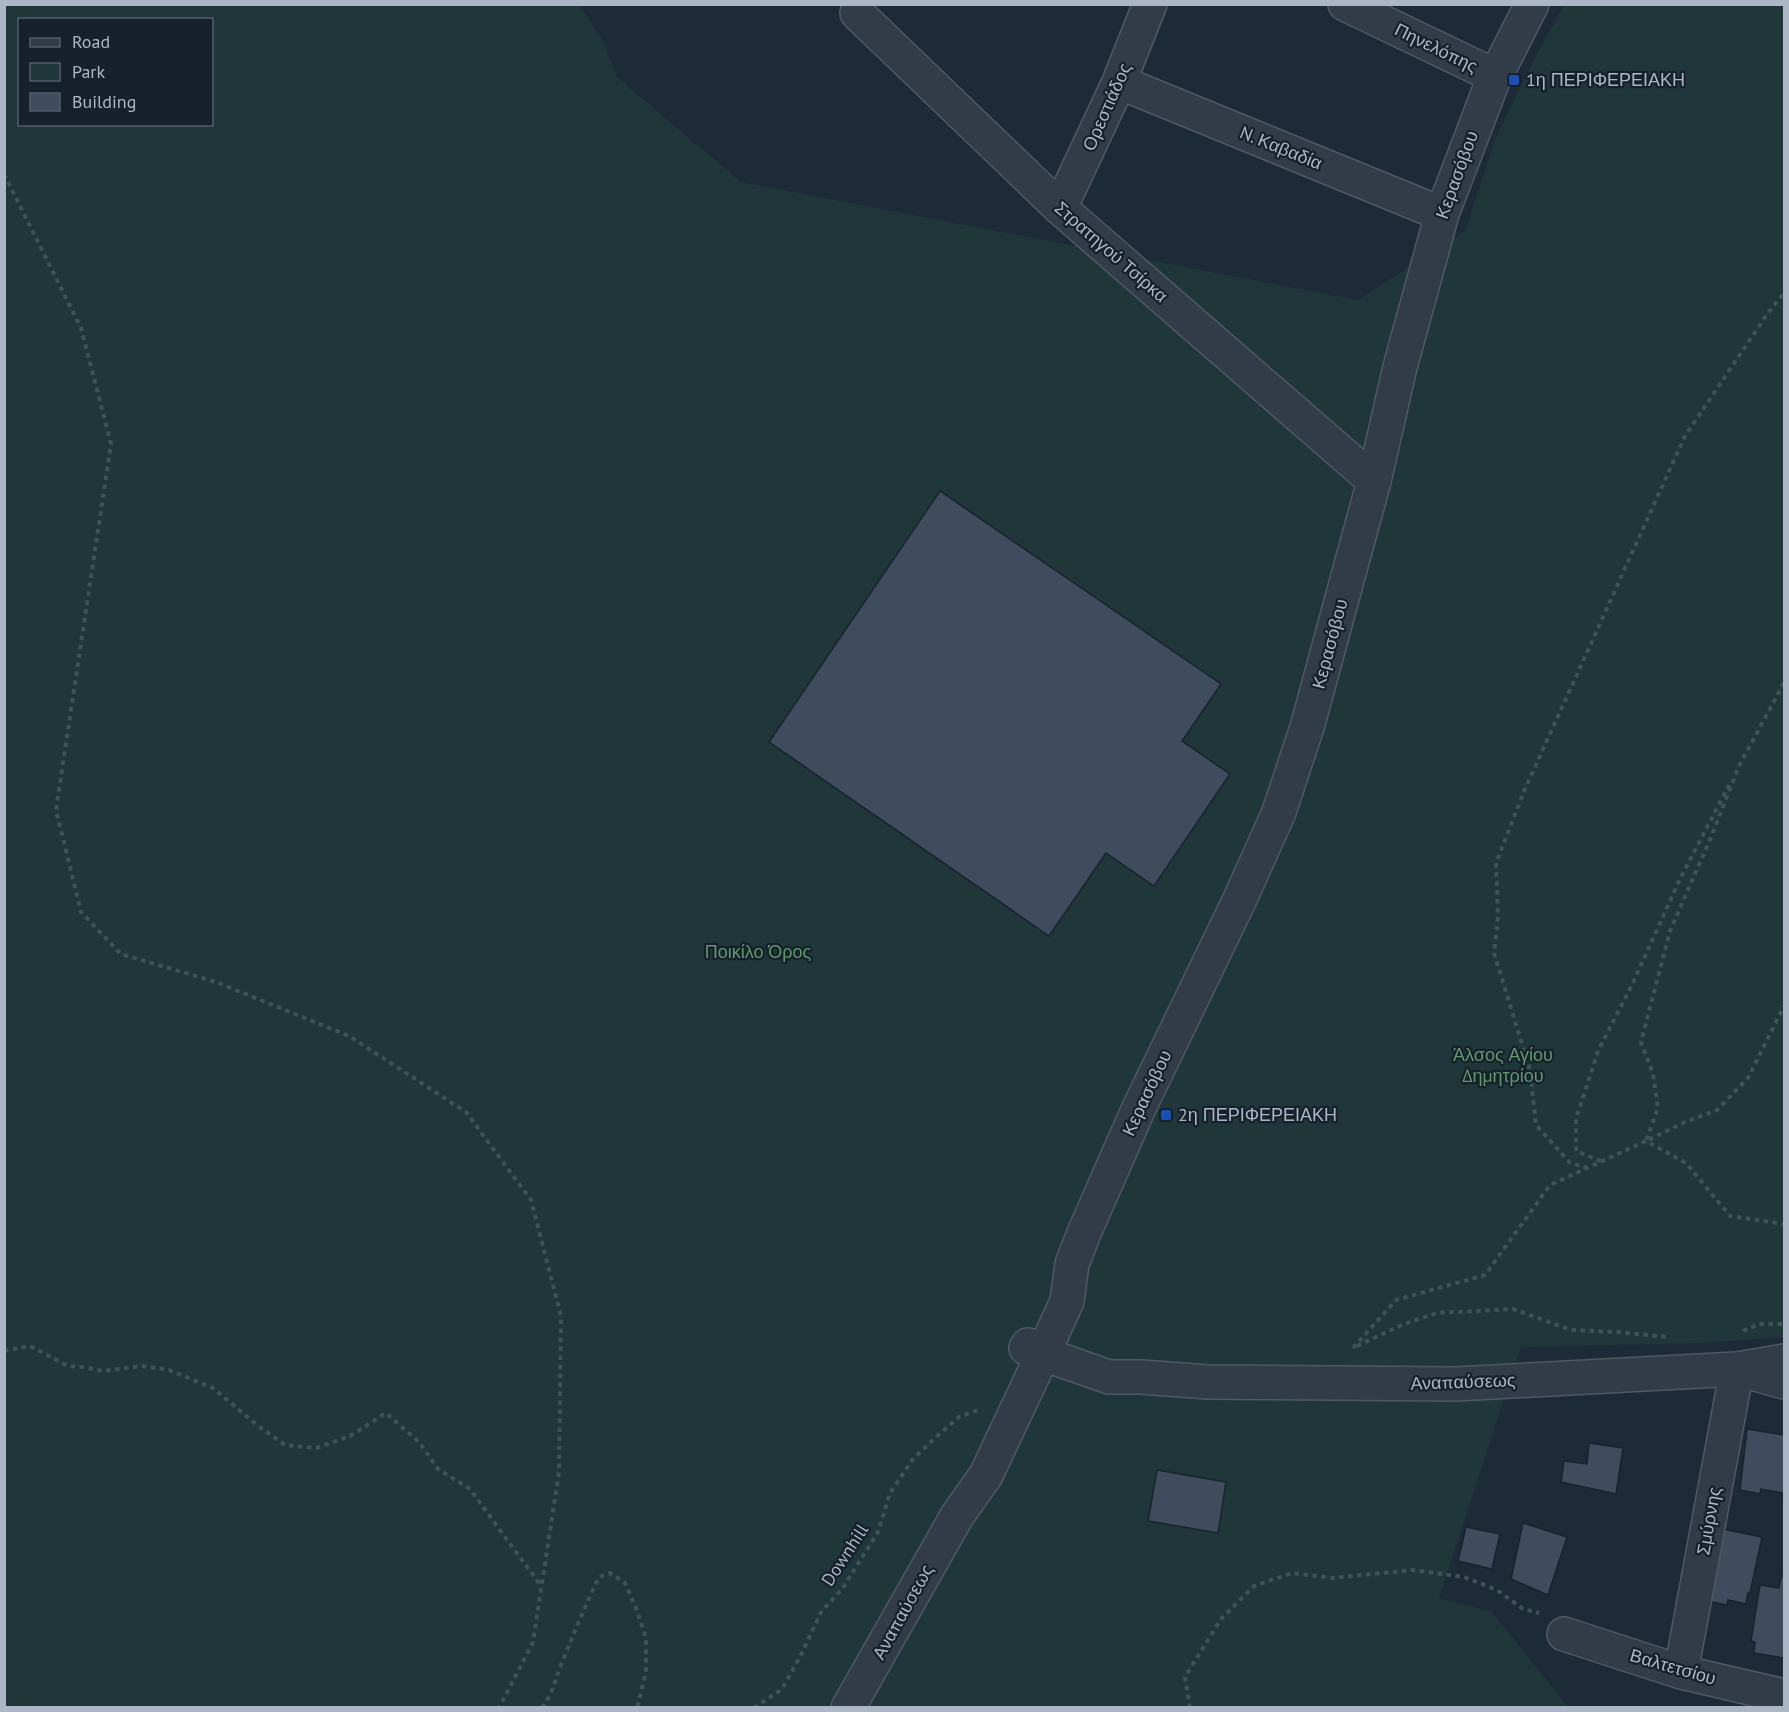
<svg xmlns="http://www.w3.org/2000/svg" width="1789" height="1712" font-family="'PT Sans',sans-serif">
<rect width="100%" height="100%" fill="#1d2a38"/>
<path fill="#1f3739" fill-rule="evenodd" d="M5 5H579L604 43 617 77 741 182 1358 300 1465 231 1496 137 1535 58 1564 5H1784V1337L1701 1343 1521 1347 1439 1598 1492 1612 1568 1707 5 1708ZM20 20H212V124H20Z"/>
<path fill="#3e4c5d" stroke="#19232e" stroke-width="1.5" d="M940 491 1221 684 1182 741 1230 774 1154 886 1106 853 1049 936 769 742Z
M1747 1429 1784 1435V1502L1783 1501V1493L1761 1489 1760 1494 1740 1490Z
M1589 1443 1623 1448 1616 1494 1561 1482 1564 1461 1587 1464Z
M1157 1470 1226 1482 1218 1533 1148 1521Z
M1523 1523 1567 1537 1548 1595 1511 1579Z
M1466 1527 1500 1534 1492 1569 1458 1561Z
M1723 1529 1762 1537 1750 1593H1748L1746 1604 1728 1600 1727 1605 1707 1601Z
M1781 1576 1784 1577V1658L1754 1653 1755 1642 1751 1641 1760 1585 1779 1588Z"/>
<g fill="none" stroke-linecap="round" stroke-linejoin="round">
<defs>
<path id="minor" d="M1345 4 1495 76
M857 13 1060 208 1374 481
M1119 82 1442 214
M1060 208 1119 82 1150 4
M1564 1634 1681 1672 1784 1696
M1681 1672 1737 1369 1784 1382
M848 1708 957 1516 986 1475 1043 1354"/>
<path id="tertiary" d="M1028 1345 1026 1348 1109 1377H1141L1208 1382 1456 1384 1737 1369 1784 1361
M1043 1354 1067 1301 1072 1264 1084 1233 1138 1110 1240 899 1279 812 1308 724 1335 624 1374 481 1400 367 1442 214 1492 83 1532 4"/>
</defs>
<use href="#minor" stroke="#4f5966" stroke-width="36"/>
<use href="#tertiary" stroke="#4f5966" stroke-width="36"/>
<path stroke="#3d5456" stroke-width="4" stroke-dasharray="4.5 4.5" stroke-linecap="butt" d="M4 174 81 328 111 444 56 810 81 912 121 954 216 982 349 1036 466 1112 531 1200 561 1316 559 1472 533 1642 499 1708
M1784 683 1739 766 1712 835 1670 931 1641 1042 1653 1074 1658 1108 1646 1141 1685 1122 1717 1110 1748 1078 1784 1006
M1601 1161 1576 1151V1119L1598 1051 1631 987 1679 881 1729 785
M1588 1168 1570 1163 1536 1125 1530 1070 1494 953 1498 917 1496 863 1525 789 1685 436 1768 313 1784 293
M1743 1331 1759 1324H1784
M1357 1346 1404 1324 1437 1313 1513 1309 1571 1330 1617 1332 1668 1337
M1353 1348 1396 1300 1485 1275 1550 1185 1646 1141 1686 1163 1730 1216 1784 1224
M4 1351 30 1346 68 1366 82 1367 103 1371 143 1366 169 1370 213 1388 257 1425 285 1445 316 1448 350 1436 386 1413 419 1442 438 1469 470 1489 541 1586
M542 1708C554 1691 554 1682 561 1665 573 1635 585 1606 599 1577L610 1573 625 1583 636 1608 646 1638V1672L637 1708
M754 1708 782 1689 801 1655 821 1612 842 1589 878 1532 890 1493 913 1459 936 1437 959 1417 978 1410
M1190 1708 1185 1677 1221 1619 1254 1586 1292 1573 1333 1578 1412 1570 1464 1577 1497 1590 1523 1609 1539 1613"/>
<use href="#minor" stroke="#313c48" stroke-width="33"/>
<use href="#tertiary" stroke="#313c48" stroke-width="33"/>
</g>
<g fill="#1a4fb4" stroke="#17212c" stroke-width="2">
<rect x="1508" y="74" width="12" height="12" rx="3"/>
<rect x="1160" y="1109" width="12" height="12" rx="3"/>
</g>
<g text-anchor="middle" stroke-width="4.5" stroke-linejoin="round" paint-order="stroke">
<g font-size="18" fill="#abb6c6" stroke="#17212c">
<text transform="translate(1436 48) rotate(26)" y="6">Πηνελόπης</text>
<text transform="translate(1107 107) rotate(-66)" y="6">Ορεστιάδος</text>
<text transform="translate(1281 148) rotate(22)" y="6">N. Καβαδία</text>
<text transform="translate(1457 175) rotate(-70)" y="6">Κερασόβου</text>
<text transform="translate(1111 252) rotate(41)" y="6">Στρατηγού Τσίρκα</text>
<text transform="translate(1330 644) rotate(-75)" y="6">Κερασόβου</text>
<text transform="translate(1147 1093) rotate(-65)" y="6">Κερασόβου</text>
<text transform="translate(1463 1382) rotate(-2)" y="6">Αναπαύσεως</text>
<text transform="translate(1709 1521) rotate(-80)" y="6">Σμύρνης</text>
<text transform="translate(845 1555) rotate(-57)" y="6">Downhill</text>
<text transform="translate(903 1612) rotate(-61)" y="6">Αναπαύσεως</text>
<text transform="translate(1673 1667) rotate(16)" y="6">Βαλτετσίου</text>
</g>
<g font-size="18" fill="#abb6c6" stroke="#17212c" text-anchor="start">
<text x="1526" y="86">1η ΠΕΡΙΦΕΡΕΙΑΚΗ</text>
<text x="1178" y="1121">2η ΠΕΡΙΦΕΡΕΙΑΚΗ</text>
</g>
<g font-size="18" fill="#61976b" stroke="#17212c">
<text x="758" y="958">Ποικίλο Όρος</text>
<text x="1503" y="1061">Άλσος Αγίου<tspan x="1503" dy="21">Δημητρίου</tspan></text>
</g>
</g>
<rect width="1789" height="1712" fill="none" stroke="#abb6c6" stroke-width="12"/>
<rect x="18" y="18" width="195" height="108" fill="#17212c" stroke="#525d6a" stroke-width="1.5"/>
<rect x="30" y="38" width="30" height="9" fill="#313c48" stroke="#525d6a" stroke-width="1.5"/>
<text x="72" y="48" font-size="18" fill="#abb6c6">Road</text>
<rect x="30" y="63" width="30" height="18" fill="#1f3739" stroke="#525d6a" stroke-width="1.5"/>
<text x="72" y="78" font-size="18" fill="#abb6c6">Park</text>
<rect x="30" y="93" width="30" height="18" fill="#3e4c5d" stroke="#525d6a" stroke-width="1.5"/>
<text x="72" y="108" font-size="18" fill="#abb6c6">Building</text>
</svg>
